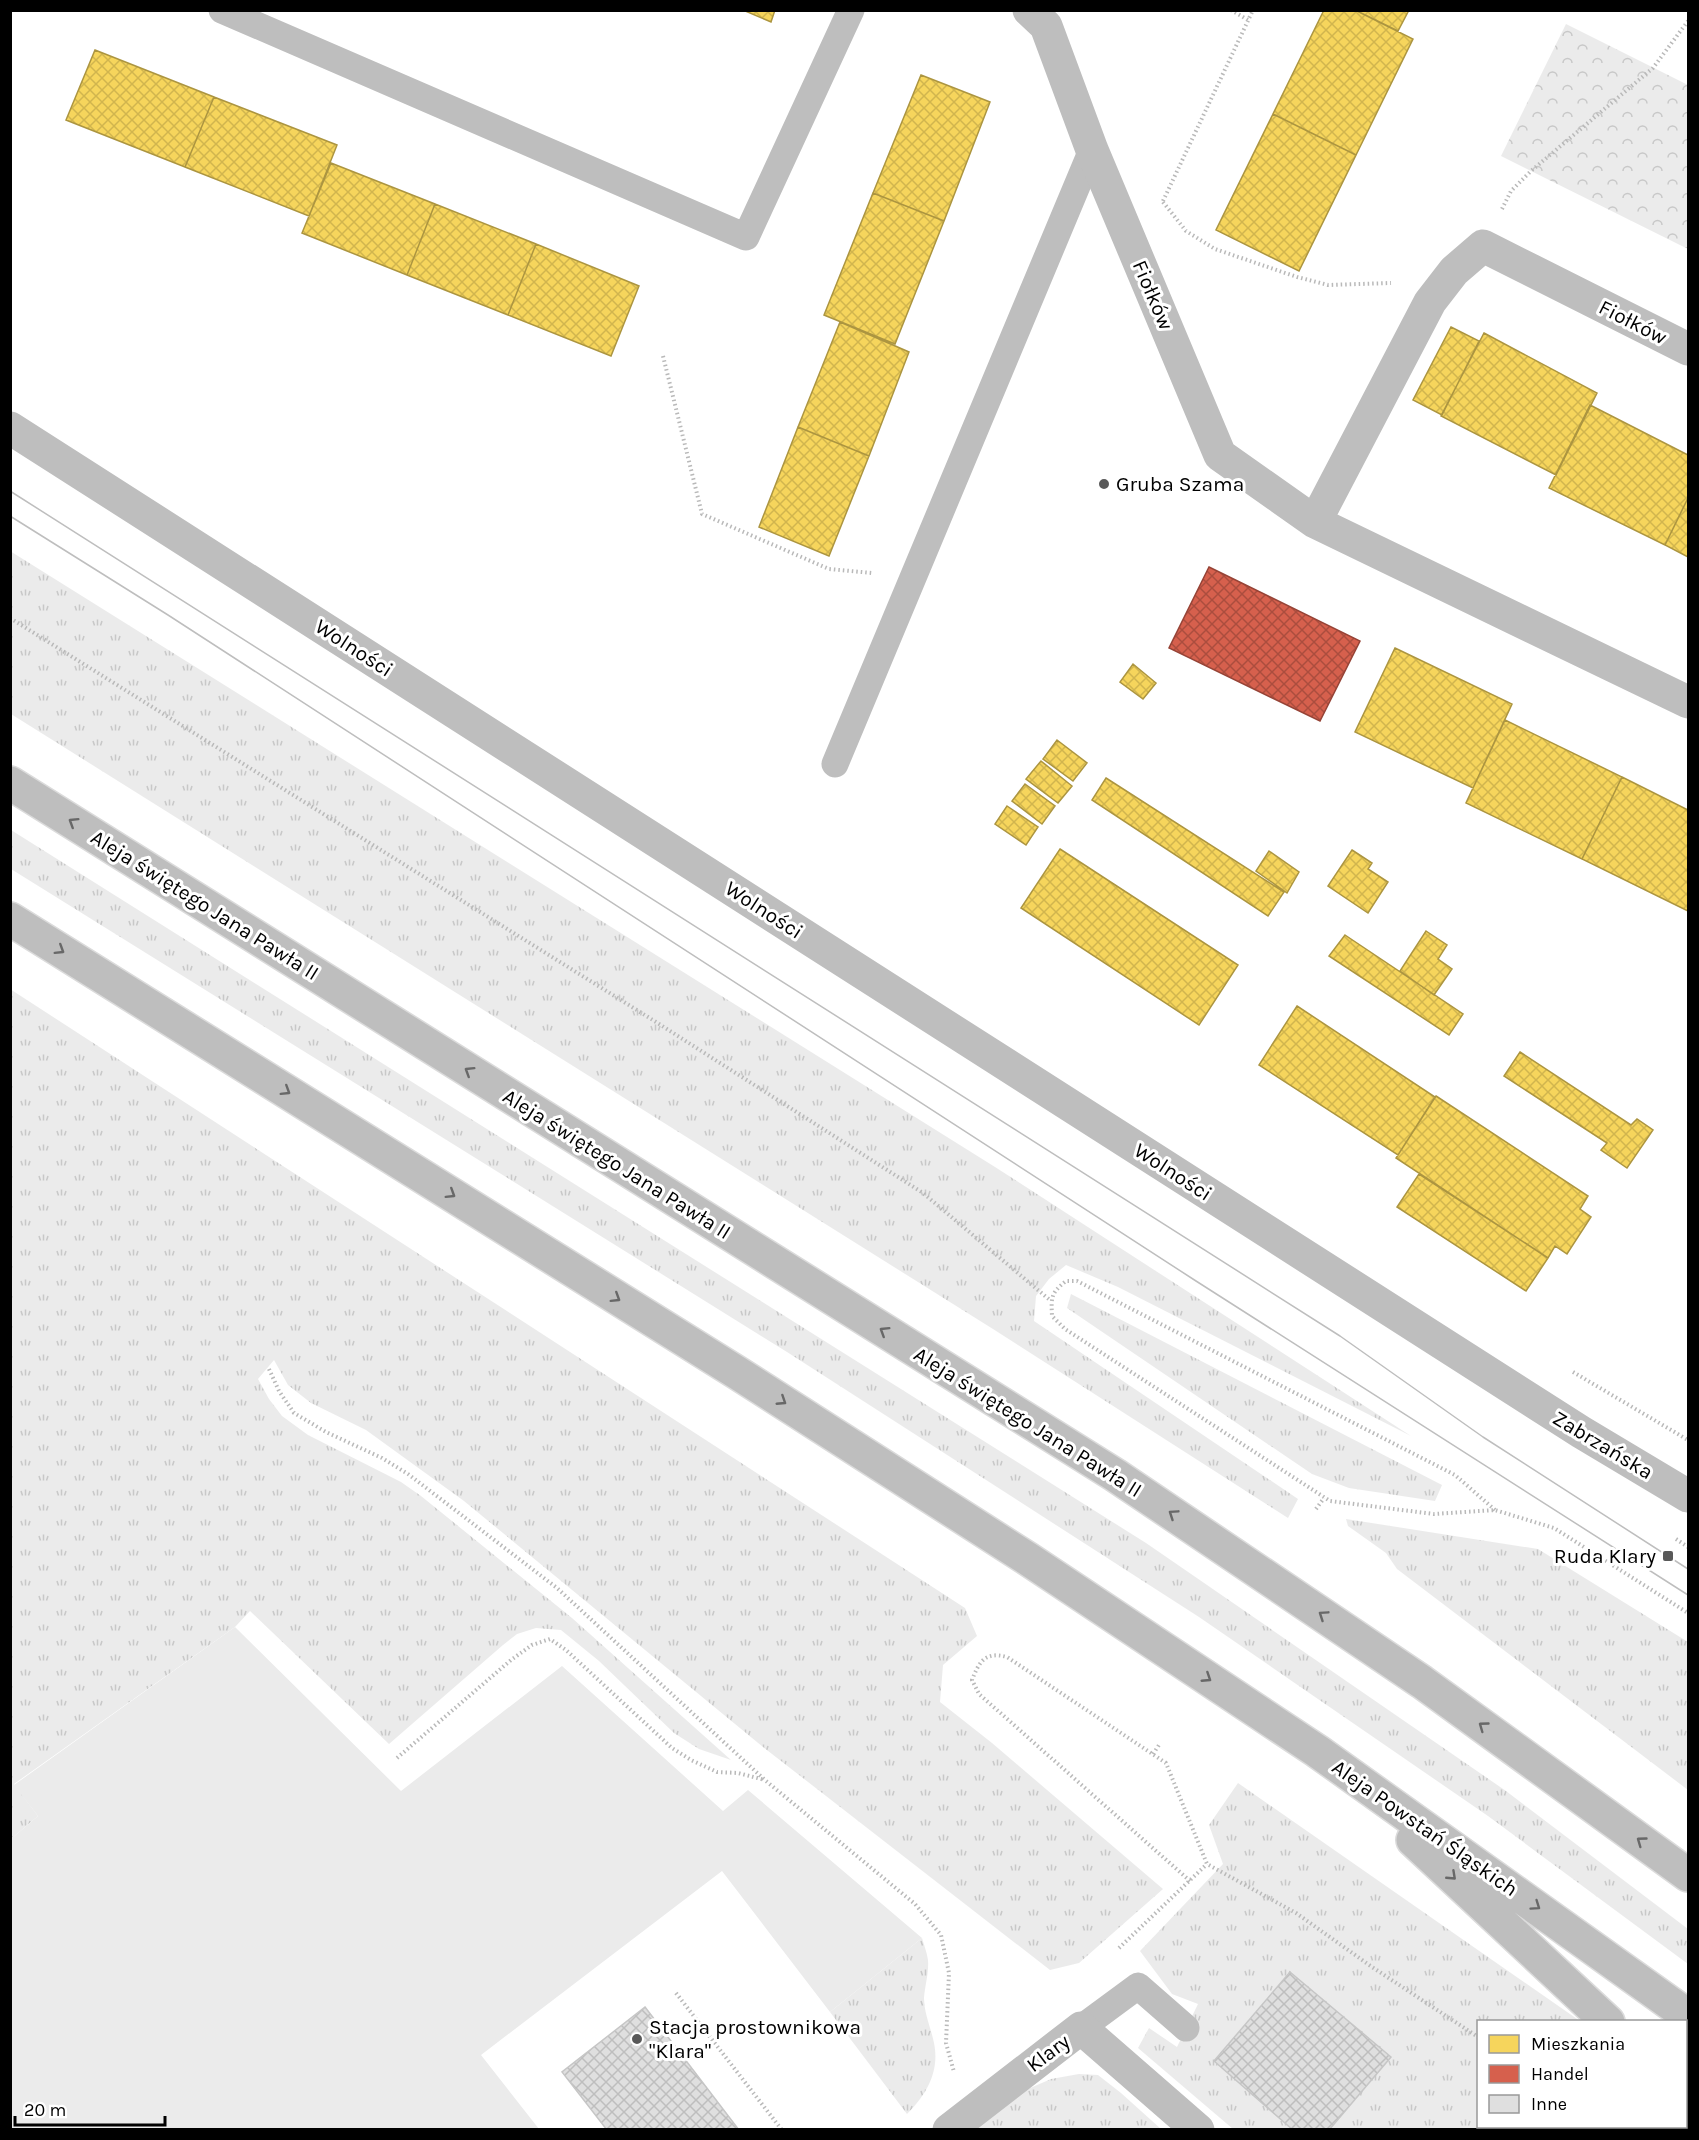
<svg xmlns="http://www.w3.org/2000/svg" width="1699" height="2140" font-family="Karla,sans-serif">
<defs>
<pattern id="grass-tufts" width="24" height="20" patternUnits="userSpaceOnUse" patternTransform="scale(1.5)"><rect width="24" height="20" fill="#ebebeb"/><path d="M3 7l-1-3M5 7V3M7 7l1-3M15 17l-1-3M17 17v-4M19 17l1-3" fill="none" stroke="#c8c8c8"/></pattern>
<pattern id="park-crowns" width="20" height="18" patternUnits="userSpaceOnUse" patternTransform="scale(1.5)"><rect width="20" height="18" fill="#ebebeb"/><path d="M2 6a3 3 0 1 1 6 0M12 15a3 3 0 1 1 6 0" fill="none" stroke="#c8c8c8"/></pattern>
<pattern id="homes-cross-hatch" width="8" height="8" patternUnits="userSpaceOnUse" patternTransform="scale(1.5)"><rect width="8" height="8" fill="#f6d55c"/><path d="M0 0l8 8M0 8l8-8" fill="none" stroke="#d1b54e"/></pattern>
<pattern id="shops-cross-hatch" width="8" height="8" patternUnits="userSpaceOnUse" patternTransform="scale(1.5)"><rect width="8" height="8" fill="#d6604d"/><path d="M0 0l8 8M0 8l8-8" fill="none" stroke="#ab4d3e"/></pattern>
<pattern id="building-cross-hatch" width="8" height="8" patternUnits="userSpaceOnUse" patternTransform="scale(1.5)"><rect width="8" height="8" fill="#dfdfdf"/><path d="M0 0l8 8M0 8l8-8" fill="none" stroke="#bebebe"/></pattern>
</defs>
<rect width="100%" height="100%" fill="#fff"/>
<path fill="url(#grass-tufts)" d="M10 551 995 1167 1411 1436 1118 1287 1066 1265 1049 1279 1036 1296 1034 1321 1298 1499 1288 1518 993 1329 11 714Z
M11 830 1146 1543 1506 1791 1688 1929V1964L1488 1816 1199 1617 787 1352 11 869Z
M10 989 965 1608 977 1636 943 1665 940 1702 992 1743 1163 1889 1079 1963 1050 1970 763 1747 464 1501 366 1430 311 1403 288 1385 274 1360 258 1379 269 1399 282 1416 308 1435 401 1482 421 1496 572 1618 731 1760 699 1749 674 1733 599 1661 561 1630 536 1628 517 1634 503 1645 389 1744 250 1611 235 1627 14 1784 38 1816 11 1839Z
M1071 1294 1442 1485 1435 1501 1349 1488 1312 1474 1067 1308Z
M1346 1519 1538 1549 1688 1642V1790L1397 1569 1386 1553 1348 1526Z
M1238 1783 1580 2021 1478 2022V2126H1667L1669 2129H1233L1138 2048 1149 2028 1177 2047 1198 2004 1172 1994 1140 1951 1223 1864 1209 1825Z
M922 1938C924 1945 927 1953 928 1960 929 1973 925 1985 924 1998 924 2013 931 2028 934 2043 940 2072 926 2095 907 2114L830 2012Z
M1079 2074 1098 2075 1121 2093 1161 2129 974 2130 1021 2092 1051 2079Z"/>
<path fill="url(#park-crowns)" d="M1566 24 1688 85V249L1501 156Z"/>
<path fill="#ebebeb" d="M235 1627 401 1791 562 1666 723 1811 748 1790 922 1938 830 2012 722 1871 481 2055 539 2129H11V1839L38 1816 14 1785Z"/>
<path fill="url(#homes-cross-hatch)" stroke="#ac9540" stroke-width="1.5" d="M743 10H775L771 22Z
M1324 10H1355L1413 39 1356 155 1273 114Z
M1355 10H1409L1398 31Z
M95 50 214 97 185 167 66 120Z
M921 75 990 102 944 221 873 193Z
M214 97 337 145 309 216 185 167Z
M1273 114 1356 155 1299 271 1216 230Z
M331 163 435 204 407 275 302 233Z
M873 193 944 221 895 344 824 315Z
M435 204 536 244 508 315 407 275Z
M536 244 639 286 611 356 508 315Z
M840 322 909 352 869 456 798 427Z
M1451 327 1479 341 1442 415 1413 400Z
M1484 333 1597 393 1556 475 1441 416Z
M1590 405 1688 455V498L1665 545 1549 488Z
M798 427 869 456 829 556 759 527Z
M1688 498V557L1665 545Z
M1395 648 1512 704 1473 788 1355 732Z
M1133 664 1156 683 1143 699 1120 682Z
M1505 720 1622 777 1582 859 1466 803Z
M1057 740 1087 763 1073 781 1043 759Z
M1041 761 1072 786 1058 803 1026 779Z
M1622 777 1688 810V911L1582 859Z
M1106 778 1284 892 1268 916 1092 800Z
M1025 784 1055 806 1042 824 1012 801Z
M1007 806 1038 827 1026 845 995 824Z
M1060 849 1238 965 1199 1025 1021 908Z
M1352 850 1372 863 1368 869 1388 882 1368 913 1328 886Z
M1269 851 1299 872 1287 893 1256 871Z
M1426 931 1447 945 1438 959 1452 969 1434 995 1400 971Z
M1345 935 1463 1014 1449 1035 1329 956Z
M1297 1006 1435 1097 1398 1155 1259 1065Z
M1520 1052 1631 1125 1637 1119 1653 1130 1627 1168 1601 1150 1607 1143 1504 1076Z
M1436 1096 1588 1196 1580 1209 1591 1217 1567 1254 1555 1246 1548 1258 1396 1158Z
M1419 1174 1548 1258 1526 1291 1397 1207Z"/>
<path fill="url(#shops-cross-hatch)" stroke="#964336" stroke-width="1.5" d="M1209 567 1360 641 1320 721 1169 648Z"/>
<path fill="url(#building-cross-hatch)" stroke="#c6c6c6" stroke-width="1.5" d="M1290 1972 1391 2057 1329 2130H1293L1214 2061Z
M645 2007 739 2130H607L562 2072Z
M1557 2126H1567L1571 2130H1554Z"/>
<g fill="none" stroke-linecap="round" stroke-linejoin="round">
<defs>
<path id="primary" d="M10 783 1115 1475 1422 1682 1688 1875
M10 919 736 1372 1028 1559 1317 1751 1688 2016
M1413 1840 1608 2022
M1686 2116 1688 2119"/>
</defs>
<use href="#primary" stroke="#dbdbdb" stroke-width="36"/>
<path stroke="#b9b9b9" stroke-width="4" stroke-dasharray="1.5 3" stroke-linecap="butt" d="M1231 10 1248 20
M1163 201 1253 10
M1163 202 1186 231 1215 249 1297 277 1328 285 1391 283
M1502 209 1511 191 1531 171 1653 68 1688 21
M663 356 702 514 829 569 872 573
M10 618 656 1022 923 1193 1051 1301
M269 1369 279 1391 294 1413 326 1432 382 1458 408 1474 557 1588 766 1781 915 1904 941 1935 949 1973 946 2043 954 2072
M1573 1372 1688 1440
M1316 1509 1324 1498
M1495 1510 1455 1475 1077 1281H1066C1051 1293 1051 1297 1052 1316L1065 1329 1330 1501 1434 1514 1495 1510 1554 1528 1688 1613
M1676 1539 1688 1547
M1153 1754 1159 1745
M397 1758 511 1660 532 1645 550 1639 566 1650 672 1748 691 1760 717 1772 738 1773 765 1780
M1190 1881 979 1694 972 1680C979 1662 985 1651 1007 1657L1166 1763 1207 1864 1296 1913 1372 1967 1478 2037
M1119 1948 1207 1864
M676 1993 782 2130
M1615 2126 1619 2130"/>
<path stroke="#bebebe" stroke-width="27" d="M222 10 746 237 851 10
M835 764 1092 150
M1081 2028 1138 1986 1186 2028"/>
<path stroke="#bebebe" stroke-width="33" d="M1029 10 1046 26 1092 150 1220 455 1315 522 1688 702
M1315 522 1430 302 1454 271 1483 246 1688 349
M949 2130 1081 2028 1198 2130"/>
<path stroke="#bebebe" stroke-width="33" d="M10 428 1581 1432 1688 1496"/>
<use href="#primary" stroke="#bebebe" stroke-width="33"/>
<path stroke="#bebebe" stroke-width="1.5" d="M10 491 1340 1336 1483 1437 1688 1569
M10 516 168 615 1196 1281 1688 1595"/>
</g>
<defs><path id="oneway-chevron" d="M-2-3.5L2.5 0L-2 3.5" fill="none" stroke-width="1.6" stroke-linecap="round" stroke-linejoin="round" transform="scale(1.5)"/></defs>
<g stroke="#686868">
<use href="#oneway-chevron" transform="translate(73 822) rotate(-148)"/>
<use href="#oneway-chevron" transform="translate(60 950) rotate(32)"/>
<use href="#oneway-chevron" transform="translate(469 1071) rotate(-148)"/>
<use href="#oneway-chevron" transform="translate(286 1091) rotate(32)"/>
<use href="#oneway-chevron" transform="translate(451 1194) rotate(32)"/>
<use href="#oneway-chevron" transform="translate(616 1298) rotate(32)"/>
<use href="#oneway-chevron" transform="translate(884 1331) rotate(-148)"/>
<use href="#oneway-chevron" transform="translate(782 1401) rotate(33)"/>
<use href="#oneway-chevron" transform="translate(1173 1514) rotate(-146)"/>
<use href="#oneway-chevron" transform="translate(1323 1615) rotate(-146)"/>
<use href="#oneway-chevron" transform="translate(1207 1678) rotate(33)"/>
<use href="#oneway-chevron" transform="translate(1483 1726) rotate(-144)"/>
<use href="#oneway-chevron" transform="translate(1641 1841) rotate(-144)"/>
<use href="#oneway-chevron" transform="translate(1452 1876) rotate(43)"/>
<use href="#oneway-chevron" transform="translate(1536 1906) rotate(35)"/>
</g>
<g fill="#595959" stroke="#fff" stroke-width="2">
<circle cx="1104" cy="484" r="6"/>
<rect x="1662" y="1550" width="12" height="12" rx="3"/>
<circle cx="637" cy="2039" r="6"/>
</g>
<g text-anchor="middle" stroke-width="6" stroke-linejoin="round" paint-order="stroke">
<g font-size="21" fill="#000" stroke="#fff">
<text transform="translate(1153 295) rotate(67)" y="7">Fiołków</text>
<text transform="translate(1633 322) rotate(27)" y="7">Fiołków</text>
<text transform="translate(354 648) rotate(33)" y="7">Wolności</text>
<text transform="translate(205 905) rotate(32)" y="7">Aleja świętego Jana Pawła II</text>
<text transform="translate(764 910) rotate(33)" y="7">Wolności</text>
<text transform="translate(617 1164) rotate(32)" y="7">Aleja świętego Jana Pawła II</text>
<text transform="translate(1173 1172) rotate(33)" y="7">Wolności</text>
<text transform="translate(1028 1422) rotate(32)" y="7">Aleja świętego Jana Pawła II</text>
<text transform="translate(1603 1445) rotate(31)" y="7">Zabrzańska</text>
<text transform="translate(1425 1828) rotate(35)" y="7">Aleja Powstań Śląskich</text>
<text transform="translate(1048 2053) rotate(-37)" y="7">Klary</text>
</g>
<g font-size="21" fill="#000" stroke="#fff" text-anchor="start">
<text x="1116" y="491">Gruba Szama</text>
<text x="1656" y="1563" text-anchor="end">Ruda Klary</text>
<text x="649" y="2034">Stacja prostownikowa<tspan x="649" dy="24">"Klara"</tspan></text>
</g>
</g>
<rect width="1699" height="2140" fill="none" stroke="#000000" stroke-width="24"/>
<rect x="1477" y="2020" width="210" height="108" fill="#ffffff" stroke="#999999" stroke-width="1.5"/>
<rect x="1489" y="2035" width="30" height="18" fill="#f6d55c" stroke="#999999" stroke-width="1.5"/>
<text x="1531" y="2050" font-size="18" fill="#000000">Mieszkania</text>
<rect x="1489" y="2065" width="30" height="18" fill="#d6604d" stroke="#999999" stroke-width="1.5"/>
<text x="1531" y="2080" font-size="18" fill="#000000">Handel</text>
<rect x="1489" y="2095" width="30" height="18" fill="#dfdfdf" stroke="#999999" stroke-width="1.5"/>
<text x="1531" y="2110" font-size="18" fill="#000000">Inne</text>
<path d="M15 2116v9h150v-9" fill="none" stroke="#000000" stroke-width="3"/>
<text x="24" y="2116" font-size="18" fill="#000000" stroke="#ffffff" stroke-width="4.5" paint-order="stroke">20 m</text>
</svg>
